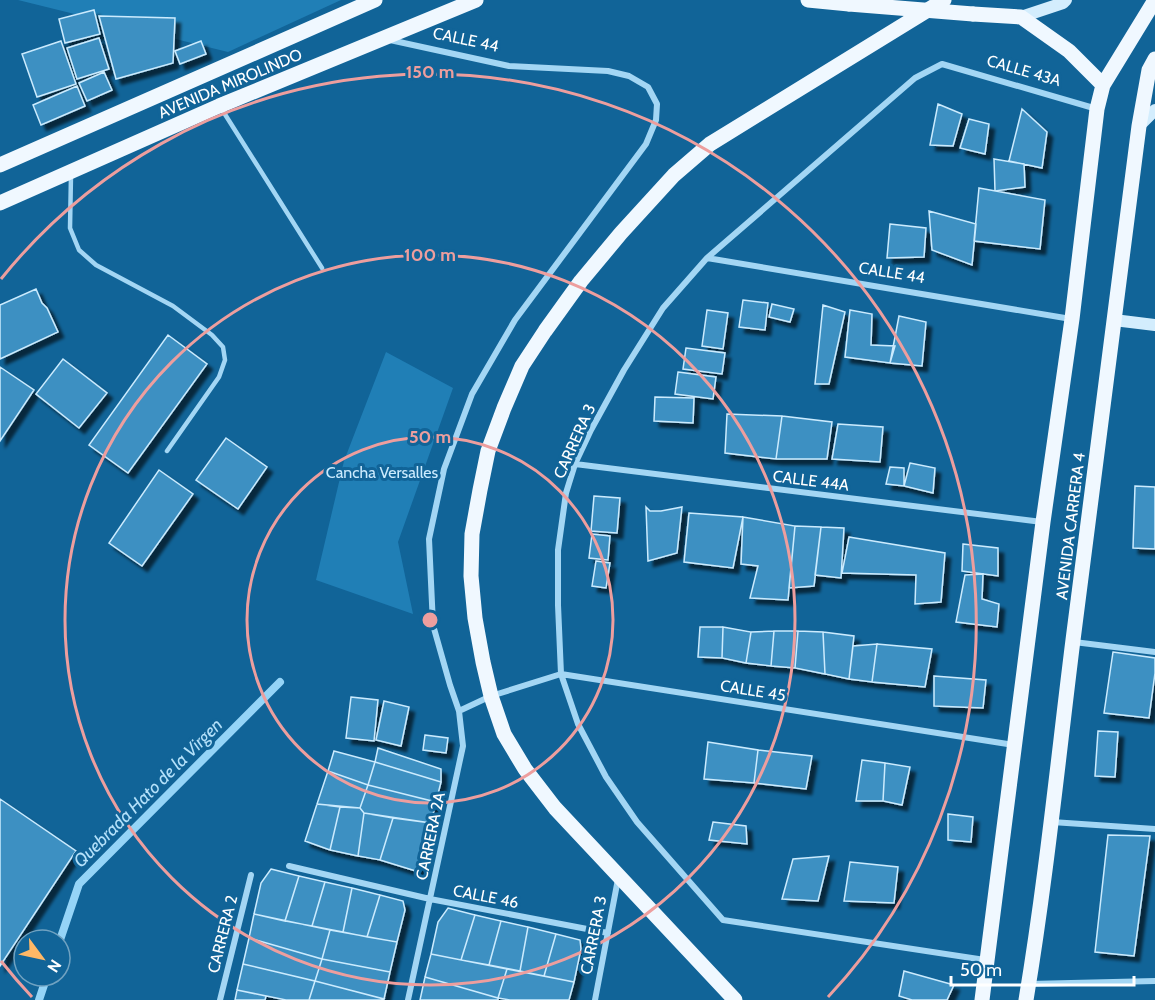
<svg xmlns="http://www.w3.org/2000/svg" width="1155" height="1000" font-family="Cabin,sans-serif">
<defs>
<filter id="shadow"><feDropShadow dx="5.5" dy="5.5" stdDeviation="1.5" flood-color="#0009"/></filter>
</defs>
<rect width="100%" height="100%" fill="#116498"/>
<path fill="#207fb6" d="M18 0H341L228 52Z
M386 352 453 388 398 542 413 614 316 580 344 461Z"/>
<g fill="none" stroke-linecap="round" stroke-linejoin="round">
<path stroke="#95d4f7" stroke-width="8" d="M60 940 79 884 280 682
M39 1000 47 976"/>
</g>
<path fill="#3e90c2" stroke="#cbebfe" stroke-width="1.5" filter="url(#shadow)" d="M94 10 100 34 65 43 59 19Z
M99 16 175 18 173 63 116 79Z
M99 38 109 69 77 79 67 48Z
M61 41 76 84 37 97 22 54Z
M201 41 206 54 180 64 175 51Z
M104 72 112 90 87 101 79 83Z
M77 86 85 106 41 125 33 105Z
M938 104 962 114 953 146 930 145Z
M1022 109 1047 132 1042 168 1009 161Z
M969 119 989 124 985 154 960 148Z
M994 159 1024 164 1025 187 995 191Z
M979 188 1045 200 1040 249 974 241Z
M929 211 976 224 972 265 932 250Z
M890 224 926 228 924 257 887 258Z
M36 289 42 303 47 308 58 332 0 359V305Z
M743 300 768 303 765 330 739 327Z
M772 304 794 309 790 322 769 317Z
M823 305 845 312 829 384H815Z
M707 310 728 313 723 349 702 346Z
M850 310 872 314 871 345 895 346 890 363 845 357Z
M899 316 926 322 922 366 890 363Z
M168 335 207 364 128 473 89 445Z
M686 348 725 353 722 374 683 369Z
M63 359 107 393 79 428 36 394Z
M0 367 34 390 0 441Z
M678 372 716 377 713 399 675 394Z
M655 397 694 398 693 423 654 421Z
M727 414 782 416 776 459 725 453Z
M782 416 832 422 827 459H776Z
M838 424 883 427 880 462 832 459Z
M226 438 267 467 238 509 196 480Z
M910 463 935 468 933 493 904 486Z
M890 467 904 468V486L886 484Z
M159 470 193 494 142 566 109 543Z
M1135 486 1155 487V549L1133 548Z
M594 496 620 498 617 533 591 531Z
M646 507 650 511H661L682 507 677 553 648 561Z
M689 513 743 517 733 568 684 562Z
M743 517 795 526 788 600 750 598 758 566 741 564Z
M795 526 821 527 814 586 789 588Z
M821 527 844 528 841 578 815 575Z
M592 534 610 536 608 560 589 558Z
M849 537 945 553 941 602 915 604 916 575 842 573Z
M963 544 998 548V576L962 571Z
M596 561 610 563 606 588 592 586Z
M983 574 982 599 999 604 997 627 956 622 965 575Z
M700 627H723L722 658 698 657Z
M723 627 751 632 746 663 722 658Z
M774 631 771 666 746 663 751 632Z
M774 631H798L795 668 771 666Z
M798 631 823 632 825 674 795 668Z
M823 632 854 636 849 679 825 674Z
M877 644 872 682 849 679 853 646Z
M877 644 932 649 925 687 872 682Z
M1113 652 1155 658V673L1149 718 1104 713Z
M934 676 986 680 983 708 934 706Z
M351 697 378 700 374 741 346 738Z
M384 701 409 707 401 746 376 740Z
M1098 731 1118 732 1115 777 1095 776Z
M425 735 448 738 446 753 423 750Z
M708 742 758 750 754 783 704 779Z
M378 748 441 769V782L375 762Z
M758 750 812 756 806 789 754 783Z
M334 751 375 762 368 785 328 771Z
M862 760 885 763 883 801H856Z
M375 762 441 782 436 802 368 785Z
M885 763 910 767 902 805 883 801Z
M328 771 368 785 360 808 317 804Z
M368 785 436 802 431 823 364 813 360 808Z
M0 799 76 851 0 966Z
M317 804 340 807 330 850 305 841Z
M340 807 360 808 364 813 358 856 330 850Z
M364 813 393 818 380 860 358 856Z
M948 814 973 817 971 842 948 840Z
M393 818 431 823 419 872 380 860Z
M713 822 746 826 747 844 709 840Z
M1108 835 1150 836 1134 956 1095 952Z
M829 856 818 901 782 899 793 859Z
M850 862 898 867 894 903 844 901Z
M271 869 299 876 285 921 254 914 261 883Z
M299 876 325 882 312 926 285 921Z
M325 882 352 888 343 932 312 926Z
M352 888 380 895 367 937 343 932Z
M380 895 403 901 405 910 397 942 367 937Z
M448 908 475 915 461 960 431 954 438 922Z
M254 914 330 930 322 959 249 938Z
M475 915 501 921 489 965 461 960Z
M501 921 528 927 520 971 489 965Z
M528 927 556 934 544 976 520 971Z
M330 930 397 942 390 972 322 959Z
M556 934 580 940 581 949 574 982 544 976Z
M249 938 322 959 315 981 243 964Z
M431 954 507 969 498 998 425 977Z
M322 959 390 972 384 999 315 981Z
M243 964 315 981 309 1000H286L237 990Z
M507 969 574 982 569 1000H510L498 998Z
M904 971 954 985 947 1000H912L899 996Z
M425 977 498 998V1000H420Z
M315 981 384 999 383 1000H309Z
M237 990 266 996 265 1000H235Z"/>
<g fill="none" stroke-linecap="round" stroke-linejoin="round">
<path stroke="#a3d6f4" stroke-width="4.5" d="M221 108 322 268
M71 175 70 228 79 250 96 265 173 306 212 335 223 347 225 360 219 377 167 451"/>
<path stroke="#a3d6f4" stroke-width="6" d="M390 40 509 66 608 71 629 76 648 87 657 104 656 120 646 144 515 320 472 394 444 469 429 539 433 625 450 685 459 711 463 746 408 1000
M707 258 1071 319
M575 464 1042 522
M1074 642 1155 652
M459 711 491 696 561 674 1014 745
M1052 822 1155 829
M289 866 430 899 608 933
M985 960 723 920 637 822 606 777 578 724 561 674 558 605V550L566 493 575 464 591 430 624 370 663 308 707 258 915 78 942 64 1097 109
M1029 984 1155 981
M220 1000 251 875
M595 1000 618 879"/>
<path stroke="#d3edfd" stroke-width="12" d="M1021 17 1063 3 1066 0
M1139 126 1155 110
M1114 320 1155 325"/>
<path stroke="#f0f8ff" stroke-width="15" d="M808 0 849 4
M973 14 1021 17 1069 51 1103 85
M0 165 375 0
M0 203 219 106 476 0
M735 1000 555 808 525 769 504 734 491 696 483 662 475 618 471 576 472 534 480 490 488 451 504 408 522 366 545 331 581 281 621 233 674 175 710 144 944 0
M982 1000 1043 522 1072 319 1097 109 1103 85 1155 0
M1026 1000C1046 880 1058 760 1073 640 1095 468 1117 297 1139 126L1149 70 1155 59"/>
<path stroke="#f0f8ff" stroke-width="15" d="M849 4 973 14"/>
</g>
<g fill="none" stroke="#ed9e9e" stroke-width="3">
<circle cx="430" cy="620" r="183"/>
<circle cx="430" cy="620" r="365"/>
<path d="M32 997A548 548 0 0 1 1 961M1 279A548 548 0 1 1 828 997"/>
</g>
<g text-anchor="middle" stroke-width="6" stroke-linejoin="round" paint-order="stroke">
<g font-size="16" fill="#fff" stroke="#116498">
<text transform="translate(466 39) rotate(12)" y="6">CALLE 44</text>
<text transform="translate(1024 70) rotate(16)" y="6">CALLE 43A</text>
<text transform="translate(230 83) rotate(-23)" y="6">AVENIDA MIROLINDO</text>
<text transform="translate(892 272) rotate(9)" y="6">CALLE 44</text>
<text transform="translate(574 441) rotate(-66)" y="6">CARRERA 3</text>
<text transform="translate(811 480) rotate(7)" y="6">CALLE 44A</text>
<text transform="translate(1070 526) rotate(-83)" y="6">AVENIDA CARRERA 4</text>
<text transform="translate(753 690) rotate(9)" y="6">CALLE 45</text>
<text transform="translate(430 836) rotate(-78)" y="6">CARRERA 2A</text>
<text transform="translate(486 896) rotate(11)" y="6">CALLE 46</text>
<text transform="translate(222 934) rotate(-76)" y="6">CARRERA 2</text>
<text transform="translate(593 935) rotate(-79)" y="6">CARRERA 3</text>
</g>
<g font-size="16" fill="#cbebfe" stroke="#116498">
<text x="382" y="478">Cancha Versalles</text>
</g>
<g font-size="18" font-style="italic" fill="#b4e1fa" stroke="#116498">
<text transform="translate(148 793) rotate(-45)" y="6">Quebrada Hato de la Virgen</text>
</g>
</g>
<circle cx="430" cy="620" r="9" fill="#ed9e9e" stroke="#116498" stroke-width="3"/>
<g font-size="18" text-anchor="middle" font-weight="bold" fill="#ed9e9e" stroke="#116498" stroke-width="6" stroke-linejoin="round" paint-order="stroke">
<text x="430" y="78">150 m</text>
<text x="430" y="261">100 m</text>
<text x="430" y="443">50 m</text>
</g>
<g transform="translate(42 958) rotate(123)"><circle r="28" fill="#116498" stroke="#70a2c1" stroke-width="1.5"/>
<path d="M0-4.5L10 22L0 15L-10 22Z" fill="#ffb866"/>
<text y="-9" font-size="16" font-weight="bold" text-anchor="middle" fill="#ffffff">N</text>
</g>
<path d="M951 976v9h183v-9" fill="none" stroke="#ffffff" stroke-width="3"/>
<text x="960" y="976" font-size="18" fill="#ffffff" stroke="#116498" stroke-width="4.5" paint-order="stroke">50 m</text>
</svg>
